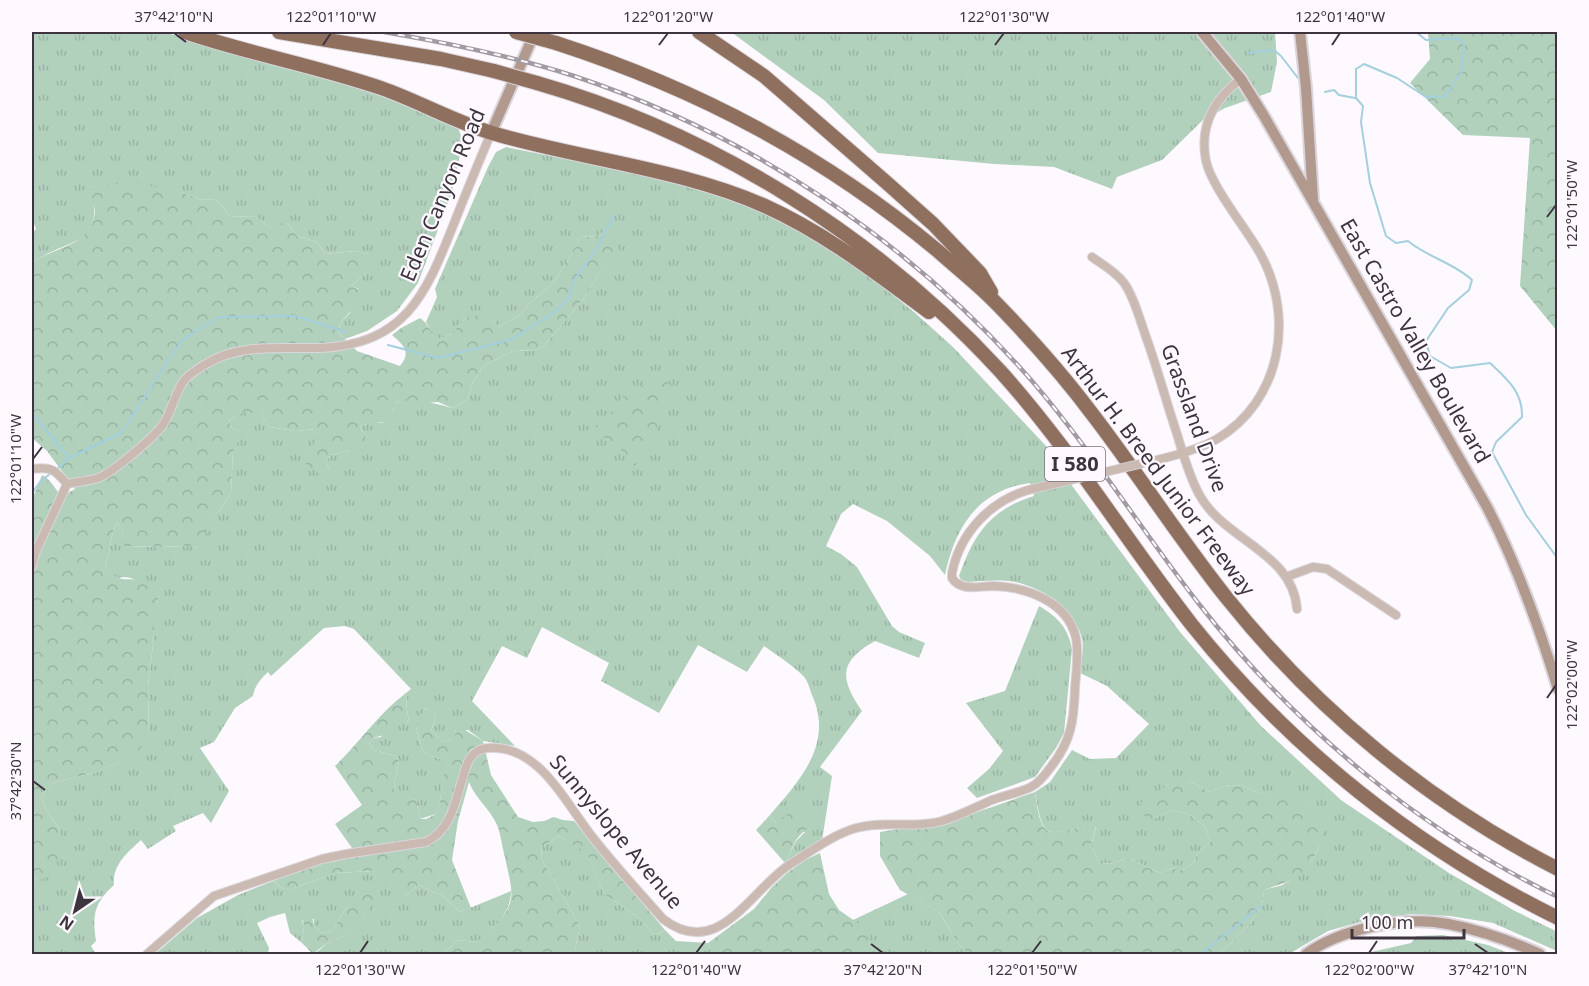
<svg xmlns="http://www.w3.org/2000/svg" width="1589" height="986" font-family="'Noto Sans',sans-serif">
<defs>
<pattern id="grass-tufts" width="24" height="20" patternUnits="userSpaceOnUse" patternTransform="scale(1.5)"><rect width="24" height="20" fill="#b1d1bc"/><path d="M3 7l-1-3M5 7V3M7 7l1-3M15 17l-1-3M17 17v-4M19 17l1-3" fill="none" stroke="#99b4a3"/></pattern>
<pattern id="forest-crowns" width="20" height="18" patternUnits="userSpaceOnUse" patternTransform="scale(1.5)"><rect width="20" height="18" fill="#b1d1bc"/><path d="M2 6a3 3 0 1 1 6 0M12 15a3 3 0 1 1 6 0" fill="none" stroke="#99b4a3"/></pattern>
</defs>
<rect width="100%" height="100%" fill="#fef9ff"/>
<path fill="url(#grass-tufts)" d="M32 32H164L274 65 338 81 415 108 458 127 463 142 452 192 418 283 397 311 367 331 345 339 338 332 341 322 350 313 359 289 351 286 366 273 369 254 355 251 325 254 317 242 297 236 287 223 270 228 255 216 230 217 222 205 214 199 201 200 184 193 108 185 90 187C106 247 72 236 35 261L32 259V233L36 229 32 218Z
M731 32H1275L1277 62 1271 92 1225 108 1203 120 1162 160 1117 177 1112 189 1054 167 994 164 878 153 824 100Z
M506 147 641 174 733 199 797 227 855 264 914 312 953 347 1047 447 1073 487 1180 632 1261 726 1341 800 1449 873 1515 911 1558 932 1557 951 1493 923 1450 916 1411 914 1360 922 1328 931 1289 954H1219C1237 937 1264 916 1264 890 1270 888 1277 887 1282 885 1299 876 1320 859 1319 838 1318 828 1313 816 1310 806L1256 792 1242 785 1223 786 1211 792 1189 781 1167 785 1157 794 1153 819 1172 810 1190 815 1205 827 1210 842 1197 854 1193 863 1183 870 1171 868 1160 873 1128 858 1114 863 1100 864 1091 846 1096 827C1051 828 1044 851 1035 792L1050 782 1072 750 1090 759 1116 758 1149 724 1107 686 1080 673C1081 662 1085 646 1081 635 1072 607 1043 588 1015 582 1000 579 983 581 968 582L961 580 959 576C974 534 990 510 1034 496L1030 483C978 490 955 527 945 575L930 556 887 521 853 504 841 514 826 546 841 554 857 567 892 626 899 632 925 643 919 658 875 641C838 662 840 679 862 711L820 767 832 776 822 841 785 863 796 841 805 832 776 823 770 815C800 780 834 744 812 695 810 690 808 682 805 678 797 668 775 654 764 646L747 672 698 645 659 713 601 681 609 663 542 627 527 658 502 646 472 701 515 746 483 741 468 730H456L453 739 444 742 431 731 436 716 426 708 416 727 422 749 428 755 444 760 448 768C438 785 444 799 436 814L420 819 416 800 395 794 394 784 399 761 396 756 374 750 369 743 373 738 381 737 389 724H406L409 719C406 710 407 702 406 693L411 689 354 629 345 626 324 628 271 676 268 672C260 680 255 685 253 696L235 708 214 742 200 748 229 791 211 823 203 813 173 826 176 831 148 849 141 840C128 852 112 865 114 885 94 903 92 915 96 941L91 946 96 954H32V876L38 880 61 831 47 812 41 797 52 783 94 773 117 763 149 736 148 686 154 636V613L159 597C151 592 142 582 133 579 117 573 118 587 105 564 113 549 108 538 117 523L122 527 125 546 159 547 190 546 199 548 201 528 219 511 231 493 233 450 243 432 232 428 229 420 241 413H261L269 427 296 431 315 429 316 443 308 456 330 471 326 461 331 455 350 450 363 432 360 426 371 423H382L393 411 395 404C398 402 401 400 404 399 411 398 444 405 452 408L467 400 473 382 481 369 487 364 515 350 533 351 544 346 584 298 599 274 610 265 609 228 598 236 580 237 568 260 553 283 530 303 520 315 498 327 493 319 466 318 451 334 440 339 434 336 426 322 437 297 435 289 488 167 496 152Z
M1039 606C1058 617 1068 628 1072 649L1064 733 1056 748 1035 777 977 798 967 788 989 769 1003 751 966 703 1005 691Z
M559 836 587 852 604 894 638 917 655 935 665 930 676 941 708 943 711 949V954H572L575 949 580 926 541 858 542 847Z
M373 871 406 896 419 884 431 891 442 895 460 912 511 891C511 913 493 931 476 942L458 940 443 954H315L327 943 345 936 366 915 347 906 332 931 321 933 314 925V919L302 920 304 927 302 943 290 933 285 913 270 917 257 923 269 948 268 954H155L197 918 238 895 273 881 284 889H292L335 873Z
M908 894 940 913 955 939 968 954H882L873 950C868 938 864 928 853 920Z
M1443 935 1488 945 1511 954H1362L1411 943 1417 936Z"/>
<path fill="url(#forest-crowns)" d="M1428 32H1557V331L1520 286 1530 138 1463 135 1410 83 1430 59Z
M127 181 184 193 201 200 214 199 222 205 230 217 255 216 270 228 278 223H287L297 236 317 242 325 254 355 251 369 254 372 259 366 273 351 286 367 293 341 322 338 332 357 351 400 366C412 352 403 345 392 335L401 328 420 318C429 324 431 334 440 339L451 334 466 318 485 314 493 319 498 327 520 315 530 303 553 283 568 260 580 237 598 236 609 228H616L619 253 611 265 599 274 584 298 544 346 533 351 515 350 487 364 481 369 473 382 467 400 452 408 438 402 427 403 413 400 404 399 396 403 389 420C380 424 370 423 360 426L369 445 331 455 326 461 330 471V477L318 473 306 464C309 448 316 448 315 429L296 431 269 427 261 413H241L229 420 232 428 244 432 233 451 231 493 219 511 202 528 211 538 207 544 199 548 190 546 159 547 124 546 122 527 117 523C108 538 113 549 105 564 119 590 131 571 149 586 153 589 156 593 159 597L154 613V636L148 686 149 736 140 749 117 763 94 773 52 783 41 797 47 812 61 831 58 860 48 877 38 880 32 876V500L42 475C52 480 54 489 62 496L75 489 47 451 32 438V259L35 261C56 247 88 245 94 218 96 208 94 204 87 197L90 187Z
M650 378 663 380 670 384 667 394 660 408 656 433 660 439 649 447 641 450 635 467 623 452 607 438 593 437 594 427 609 415 622 398 633 393Z
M406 693C407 702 406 710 409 719L406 724H389L387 734 373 738 369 743 374 750 396 756 399 761 394 784 395 793 416 800 420 819H426L436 814C444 798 438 786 447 768L444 760 428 755 422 749 416 727 420 715 427 708 436 716 431 731 444 742 453 739 456 730 460 727 483 741 491 775 518 817 533 822 544 821 554 817 563 820 574 821 665 930 655 935 638 917 604 894 587 853 559 836 542 847 541 858 580 926 575 949 572 954H443L458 940 476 942C489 933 508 916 511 899 513 886 507 870 505 857 502 847 501 835 497 825 490 809 475 798 469 782L458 821 452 860 471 908 460 912 442 895 431 891 419 884 406 896 398 894 373 871 335 873 292 889H284L273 881 305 867 345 857 352 848 335 824 362 805 335 766C359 743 379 713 406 693Z
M1176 780 1189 781 1211 792 1223 786 1242 785 1256 792 1295 801 1310 806 1320 814 1325 828C1320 837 1319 847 1315 855 1301 881 1288 881 1264 890 1264 916 1237 937 1219 954H968L955 939 940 913 900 890 880 856V832L957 819 1035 792C1042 850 1052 829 1096 826L1091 846 1100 864 1114 863 1128 858 1160 873 1171 868 1183 870 1193 863 1197 854 1210 842 1205 827 1190 815 1172 810 1153 819 1143 815 1141 803 1145 797C1157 794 1164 786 1176 780Z
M806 805 812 811C813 829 805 828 796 840 792 847 789 856 785 863L756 830 770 815 776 823 797 807Z
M820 853 829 894 839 910 859 924 867 935 873 950 882 954H711V949L708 943 754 909 772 887 787 873 805 860Z
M362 890 371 892 373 899 366 915 353 929 345 936 327 943 313 954 302 943 304 927 301 910 310 909 314 925 321 933 332 931 347 906Z"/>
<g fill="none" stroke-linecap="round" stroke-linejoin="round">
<path stroke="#a4cfde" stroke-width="2" d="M1416 32 1426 40 1457 38 1464 43 1462 71 1446 96 1426 97 1397 78 1364 64 1356 69V98L1363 106 1361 122 1370 183 1386 236 1396 243 1408 241C1427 257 1454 263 1472 280L1469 290 1448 308 1426 341 1430 356 1451 368 1490 363C1507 379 1523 392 1522 417L1496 442 1492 452 1526 515 1558 559
M1249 53 1274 50 1281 56 1298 78
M1325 92 1334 90 1339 95 1355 98
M388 345 438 358 510 340 555 312 569 298 573 282 598 246 614 215
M32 413 69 458
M56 470 69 458 121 433 182 340 219 317 295 316 346 332
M32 493 40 482 51 473
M1201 954 1261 906"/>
<defs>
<path id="street" d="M1092 257C1103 265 1116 272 1124 283 1134 297 1139 317 1145 334 1157 367 1166 401 1177 434 1183 454 1189 476 1199 494 1223 540 1293 552 1297 609
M1161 459C1181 454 1199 449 1217 439 1281 401 1295 318 1261 255 1247 229 1212 188 1206 161 1199 126 1213 100 1241 79
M32 469C51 466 55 470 67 484
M32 566 36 551 67 484C77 482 88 481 98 478 111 474 157 435 164 423 172 410 175 394 183 382 188 375 200 367 208 363 240 343 284 349 320 348 405 344 425 296 453 226 465 195 478 164 491 133
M1286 577 1313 567 1327 569 1396 615
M147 954 214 896 322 859 346 854 426 842C452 829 455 802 463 777 465 770 467 761 472 756 478 748 488 747 497 748 543 751 568 807 594 839 616 867 640 893 663 919 718 961 749 892 789 865 810 852 832 835 856 828 884 820 914 829 942 821 959 816 976 807 992 800 1005 795 1019 793 1031 787 1039 783 1045 775 1050 768 1071 742 1074 721 1075 688 1076 672 1079 654 1076 638 1068 602 1027 587 994 586 979 586 961 592 952 578V573C960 532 992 499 1032 489"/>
<path id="secondary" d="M1202 32 1241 79 1264 116 1487 507C1517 565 1539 626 1558 689
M1300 32 1306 88 1313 199
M491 133 535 32
M1306 954C1341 929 1405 915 1448 924 1480 930 1511 941 1540 954"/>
<path id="highway" d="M185 32C250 54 317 66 381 88 421 102 458 124 499 135 587 160 681 169 765 206 825 233 876 273 929 312
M279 32 441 59 494 71
M699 32 764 76 887 183 933 224 980 273 991 292
M556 43C698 89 823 155 938 251 958 269 979 285 997 304 1031 339 1064 376 1093 415 1139 475 1179 538 1226 597 1316 710 1429 803 1558 869
M537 83C714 134 877 237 1001 372 1072 451 1127 542 1192 625 1291 749 1416 848 1558 918"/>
</defs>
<use href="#street" stroke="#dbd6dd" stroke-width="10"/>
<use href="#secondary" stroke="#dbd6dd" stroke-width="14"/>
<use href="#highway" stroke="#dbd6dd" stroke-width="16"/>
<use href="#street" stroke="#cabab1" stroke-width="8"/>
<use href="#secondary" stroke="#b19a8d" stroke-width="10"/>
<use href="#highway" stroke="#8f6f5d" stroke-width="14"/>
<defs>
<path id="rail" d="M384 32C448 43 512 56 574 76 751 135 910 241 1032 381 1093 452 1142 531 1199 604 1295 727 1418 829 1558 897"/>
</defs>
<use href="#rail" stroke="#a29ba3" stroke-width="4.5"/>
<use href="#rail" stroke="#fef9ff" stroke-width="2" stroke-dasharray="7" stroke-linecap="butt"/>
<defs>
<path id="street-bridge" d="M1032 489 1161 459"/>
<path id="highway-bridge" d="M516 32 556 43
M494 71 537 83"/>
</defs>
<use href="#street-bridge" stroke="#dbd6dd" stroke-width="10" stroke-linecap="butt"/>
<use href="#highway-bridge" stroke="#dbd6dd" stroke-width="16" stroke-linecap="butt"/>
<use href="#street-bridge" stroke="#cabab1" stroke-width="8"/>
<use href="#highway-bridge" stroke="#8f6f5d" stroke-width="14"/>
</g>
<path fill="none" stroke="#3e3440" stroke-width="2" d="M174 33 186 42M323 45 331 33M659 45 668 33M995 45 1004 33M1332 45 1340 33M1547 217 1556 205M33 459 42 447M1547 698 1556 685M33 781 45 790M871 944 883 953M1475 944 1488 953M360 953 368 941M696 953 705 941M1032 953 1041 941M1369 953 1377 941"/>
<g text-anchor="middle" stroke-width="4.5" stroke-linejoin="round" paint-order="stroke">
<rect fill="#fef9ff" stroke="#786f79" stroke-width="1.5" x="1045" y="447" width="60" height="34" rx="4.5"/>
<g font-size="20" font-weight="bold" fill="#3e3440">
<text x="1075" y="471">I 580</text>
</g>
<g font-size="21" fill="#3e3440" stroke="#fef9ff">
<text transform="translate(443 195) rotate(-67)" y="7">Eden Canyon Road</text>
<text transform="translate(1415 341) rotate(60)" y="7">East Castro Valley Boulevard</text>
<text transform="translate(1194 418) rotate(70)" y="7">Grassland Drive</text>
<text transform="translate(1158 471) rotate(53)" y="7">Arthur H. Breed Junior Freeway</text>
<text transform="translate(616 832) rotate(50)" y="7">Sunnyslope Avenue</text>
</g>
</g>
<rect width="1589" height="986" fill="none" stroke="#fef9ff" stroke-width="66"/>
<g transform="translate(75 911) rotate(215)" stroke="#fef9ff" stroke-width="4.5" paint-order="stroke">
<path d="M0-4.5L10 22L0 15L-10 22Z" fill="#3e3440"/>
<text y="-9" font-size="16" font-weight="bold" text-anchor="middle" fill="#3e3440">N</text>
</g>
<path d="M1352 929v9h112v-9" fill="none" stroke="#3e3440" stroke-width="3"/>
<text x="1361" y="929" font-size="18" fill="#3e3440" stroke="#fef9ff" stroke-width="4.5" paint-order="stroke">100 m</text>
<rect x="33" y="33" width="1523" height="920" fill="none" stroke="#3e3440" stroke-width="2"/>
<g font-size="15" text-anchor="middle" fill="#3e3440">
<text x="174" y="22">37°42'10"N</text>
<text x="331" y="22">122°01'10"W</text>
<text x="668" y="22">122°01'20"W</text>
<text x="1004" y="22">122°01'30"W</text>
<text x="1340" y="22">122°01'40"W</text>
<text transform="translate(1572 205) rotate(-90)" y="5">122°01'50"W</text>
<text transform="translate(16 459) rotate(-90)" y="5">122°01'10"W</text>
<text transform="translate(1572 685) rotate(-90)" y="5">122°02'00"W</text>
<text transform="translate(16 781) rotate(-90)" y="5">37°42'30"N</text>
<text x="360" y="975">122°01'30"W</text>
<text x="696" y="975">122°01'40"W</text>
<text x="883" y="975">37°42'20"N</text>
<text x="1032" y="975">122°01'50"W</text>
<text x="1369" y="975">122°02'00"W</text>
<text x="1488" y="975">37°42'10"N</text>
</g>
</svg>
